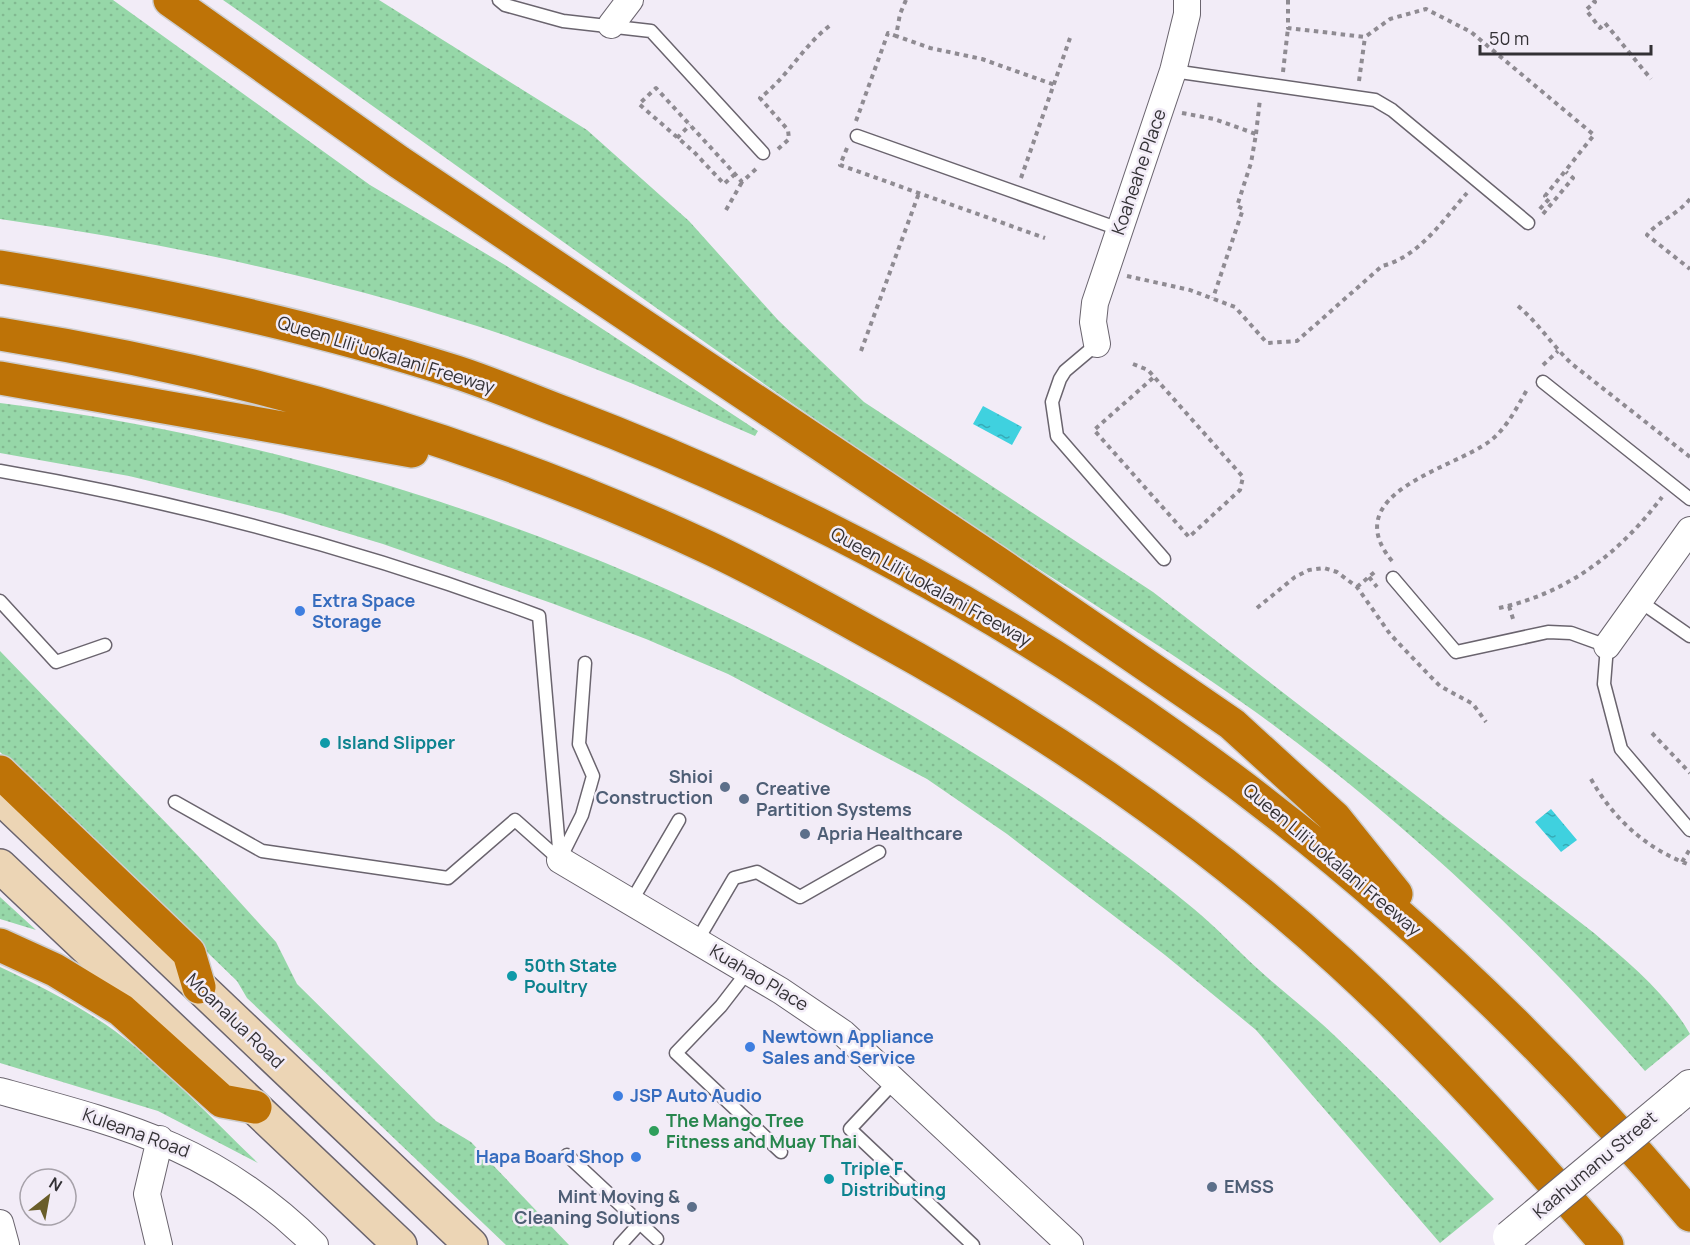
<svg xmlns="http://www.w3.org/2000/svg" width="1690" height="1245" font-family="Manrope,sans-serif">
<defs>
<pattern id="grass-dots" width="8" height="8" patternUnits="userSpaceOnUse" patternTransform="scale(1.5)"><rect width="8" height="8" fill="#96d7a8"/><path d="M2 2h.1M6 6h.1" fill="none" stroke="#82b991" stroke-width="1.8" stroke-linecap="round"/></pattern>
<pattern id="water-ripples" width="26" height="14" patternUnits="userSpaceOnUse" patternTransform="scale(1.5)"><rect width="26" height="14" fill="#3fd1df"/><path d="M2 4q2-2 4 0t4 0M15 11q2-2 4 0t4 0" fill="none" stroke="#35aab6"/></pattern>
</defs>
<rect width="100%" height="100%" fill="#f2ecf7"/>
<path fill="url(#grass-dots)" d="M0 0H113L370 185 505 265 758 431 755 436C664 396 572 357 477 326 321 276 161 242 0 219Z
M223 0H379L587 130 689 221 778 320 864 402 1153 592 1594 933C1628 962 1667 994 1690 1034L1645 1071C1530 939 1399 816 1257 713 1150 636 1036 570 927 496 689 335 458 165 223 0Z
M0 403C340 445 669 564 959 744 1040 794 1121 848 1194 909 1216 927 1236 949 1258 969 1283 992 1311 1013 1336 1037 1391 1089 1443 1144 1494 1199L1440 1243 1256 1030 1165 955 1007 834 927 779 728 674 646 639 554 604 383 544 280 513 129 476 0 453Z
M0 651 198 856 276 942 297 984 436 1121 471 1142 569 1245H506L247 998 237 981 0 752Z
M0 897 36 930 0 919Z
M0 967C36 984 72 1002 105 1024 161 1063 209 1116 258 1163L158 1111 0 1063Z"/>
<path fill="url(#water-ripples)" d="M983 406 1022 427 1012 445 973 424Z
M1551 809 1577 840 1561 852 1535 822Z"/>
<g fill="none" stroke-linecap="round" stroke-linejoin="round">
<defs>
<path id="service" d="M499 0 505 5 563 21 651 31 763 153
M1173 71 1375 100 1392 110 1528 223
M857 136 1119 229
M1097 344 1065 371 1060 379 1052 402 1057 436 1164 559
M1543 382 1690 499
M0 471C185 503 362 550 539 616L560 860
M1393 578 1456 652 1548 632 1571 633 1607 646 1604 684 1621 749 1690 830
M1638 600 1690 636
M0 601 56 662 105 645
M175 802 262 851 448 878 515 820 560 860
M560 859 582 815 593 776 579 744 585 663
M631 902 679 820
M697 941 734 878 757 872 800 897 879 852
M748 971 721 1006 676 1053 781 1152
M895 1081 850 1129 973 1245
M567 1155 657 1239
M620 1245 640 1223"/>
<path id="minor" d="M611 25 630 0
M1097 344 1093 322 1095 303 1173 71 1187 14V0
M1607 646 1690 530
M560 860 781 991 843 1033 1070 1245
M0 1091C129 1126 217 1148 315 1245
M0 1223 6 1245
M159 1245 147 1194 160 1139"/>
<path id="tertiary" d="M1671 1102 1690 1086"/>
<path id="secondary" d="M0 797 471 1245
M0 866 400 1245"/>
<path id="motorway" d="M170 0 399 162 996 562 1232 724 1335 818 1396 894
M0 267C154 292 307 324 456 372 493 384 530 400 567 414 1009 582 1387 852 1690 1215
M0 334C243 373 484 443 707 547 767 575 825 608 883 640 1047 730 1202 836 1340 962 1436 1050 1523 1146 1607 1245
M0 378 412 451
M0 772 189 953 199 987
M0 945 55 970 121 1010 222 1101 255 1107"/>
</defs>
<use href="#service" stroke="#6a646e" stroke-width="15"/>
<use href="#minor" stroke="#6a646e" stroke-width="28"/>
<use href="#tertiary" stroke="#6a646e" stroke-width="34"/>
<use href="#secondary" stroke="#6a646e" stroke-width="36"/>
<use href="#motorway" stroke="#cececf" stroke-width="36"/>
<path stroke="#8f8b92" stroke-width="4" stroke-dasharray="4.5 4.5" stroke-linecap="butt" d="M906 0 900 14 896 36 930 48 982 59 1055 85
M1288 0V28L1365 37 1390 19 1426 9 1471 32 1594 135 1545 196 1549 199 1538 211
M1593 0 1595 2 1586 10 1600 28 1605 23 1651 79
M1283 72 1288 28
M1359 81 1365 37
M1182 113 1214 119 1256 134 1251 163 1237 206 1243 209 1213 298
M856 121 888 33 896 36
M1256 134 1260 99
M677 138 690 125
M847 148 840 165 1045 238
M778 149 789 139 788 130 760 98C788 77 804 44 832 24
M735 174 724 184 694 152 639 104 656 88 735 174 742 182 757 168
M1021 178 1070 38
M1690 199C1677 215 1657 222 1647 235L1690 269
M726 210 742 182
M1543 214 1573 178 1566 172
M1127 276 1190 290 1235 307 1267 343 1297 341 1382 266C1419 257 1443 220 1467 193
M1518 306C1539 324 1552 345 1572 364L1690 457
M861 351 919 193
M1133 364 1148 370 1243 477 1240 490 1189 537 1094 430 1154 377
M1543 365 1558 351
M1392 561C1336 493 1453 469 1490 441 1507 428 1517 407 1528 388
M1369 577 1377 587
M1357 587 1377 570
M1509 606 1514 622
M1257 608 1295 577 1309 570 1324 568 1337 572 1357 587 1390 634 1430 676 1440 686 1473 704 1486 722
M1499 608C1568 593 1620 553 1662 497
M1652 733 1690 773
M1591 779C1614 820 1647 849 1690 865
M1682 862 1690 849"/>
<use href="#service" stroke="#fff" stroke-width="12"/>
<use href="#minor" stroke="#fff" stroke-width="26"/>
<use href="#tertiary" stroke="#fff" stroke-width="32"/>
<use href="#secondary" stroke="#ecd5b5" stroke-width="33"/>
<use href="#motorway" stroke="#be7307" stroke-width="33"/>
<defs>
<path id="tertiary-bridge" d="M1509 1237 1671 1102"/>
</defs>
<use href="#tertiary-bridge" stroke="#6a646e" stroke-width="34" stroke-linecap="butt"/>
<use href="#tertiary-bridge" stroke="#fff" stroke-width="32"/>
</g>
<g fill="#3f7fe0" stroke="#f2ecf7" stroke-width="2">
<circle cx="300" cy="611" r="6"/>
<circle cx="750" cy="1047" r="6"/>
<circle cx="618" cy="1096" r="6"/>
<circle cx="636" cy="1157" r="6"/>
</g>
<g fill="#0f9aa8" stroke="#f2ecf7" stroke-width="2">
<circle cx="325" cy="743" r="6"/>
<circle cx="512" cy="976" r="6"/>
<circle cx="829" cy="1179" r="6"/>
</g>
<g fill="#5c6f8a" stroke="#f2ecf7" stroke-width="2">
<circle cx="725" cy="787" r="6"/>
<circle cx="744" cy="799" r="6"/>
<circle cx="805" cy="834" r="6"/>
<circle cx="1212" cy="1187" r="6"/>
<circle cx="692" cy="1207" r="6"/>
</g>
<circle fill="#2e9e5b" stroke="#f2ecf7" stroke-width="2" cx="654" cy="1131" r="6"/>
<g text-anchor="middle" stroke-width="5" stroke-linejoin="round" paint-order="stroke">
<g font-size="18" fill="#333135" stroke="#f2ecf7">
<text transform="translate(1139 172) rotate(-71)" y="6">Koaheahe Place</text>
<text transform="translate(386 355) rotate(17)" y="6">Queen Liliʻuokalani Freeway</text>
<text transform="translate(931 587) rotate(29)" y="6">Queen Liliʻuokalani Freeway</text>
<text transform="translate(1332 860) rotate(40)" y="6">Queen Liliʻuokalani Freeway</text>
<text transform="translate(759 978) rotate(31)" y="6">Kuahao Place</text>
<text transform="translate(235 1021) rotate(44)" y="6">Moanalua Road</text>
<text transform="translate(136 1133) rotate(20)" y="6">Kuleana Road</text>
<text transform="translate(1595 1165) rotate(-40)" y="6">Kaahumanu Street</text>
</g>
<g font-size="18" font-weight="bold" fill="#366cbe" stroke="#f2ecf7" text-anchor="start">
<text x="312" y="607">Extra Space<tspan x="312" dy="21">Storage</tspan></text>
<text x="762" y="1043">Newtown Appliance<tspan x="762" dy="21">Sales and Service</tspan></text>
<text x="630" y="1102">JSP Auto Audio</text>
<text x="624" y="1163" text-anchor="end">Hapa Board Shop</text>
</g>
<g font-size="18" font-weight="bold" fill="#0d838f" stroke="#f2ecf7" text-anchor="start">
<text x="337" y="749">Island Slipper</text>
<text x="524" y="972">50th State<tspan x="524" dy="21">Poultry</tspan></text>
<text x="841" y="1175">Triple F<tspan x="841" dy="21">Distributing</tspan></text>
</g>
<g font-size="18" font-weight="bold" fill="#4e5e75" stroke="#f2ecf7" text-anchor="start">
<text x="713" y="783" text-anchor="end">Shioi<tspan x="713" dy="21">Construction</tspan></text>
<text x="756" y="795">Creative<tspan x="756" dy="21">Partition Systems</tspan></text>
<text x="817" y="840">Apria Healthcare</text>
<text x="1224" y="1193">EMSS</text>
<text x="680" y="1203" text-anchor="end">Mint Moving &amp;<tspan x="680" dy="21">Cleaning Solutions</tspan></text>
</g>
<g font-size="18" font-weight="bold" fill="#27864d" stroke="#f2ecf7" text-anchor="start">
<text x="666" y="1127">The Mango Tree<tspan x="666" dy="21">Fitness and Muay Thai</tspan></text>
</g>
</g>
<g transform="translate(48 1197) rotate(31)"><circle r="28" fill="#f2ecf7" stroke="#a6a1a9" stroke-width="1.5"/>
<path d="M0-4.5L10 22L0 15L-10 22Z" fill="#695d29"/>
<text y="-9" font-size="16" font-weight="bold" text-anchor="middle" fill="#333135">N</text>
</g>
<path d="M1480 45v9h171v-9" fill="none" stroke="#333135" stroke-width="3"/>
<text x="1489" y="45" font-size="18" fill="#333135" stroke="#f2ecf7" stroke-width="4.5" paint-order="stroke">50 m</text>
</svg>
